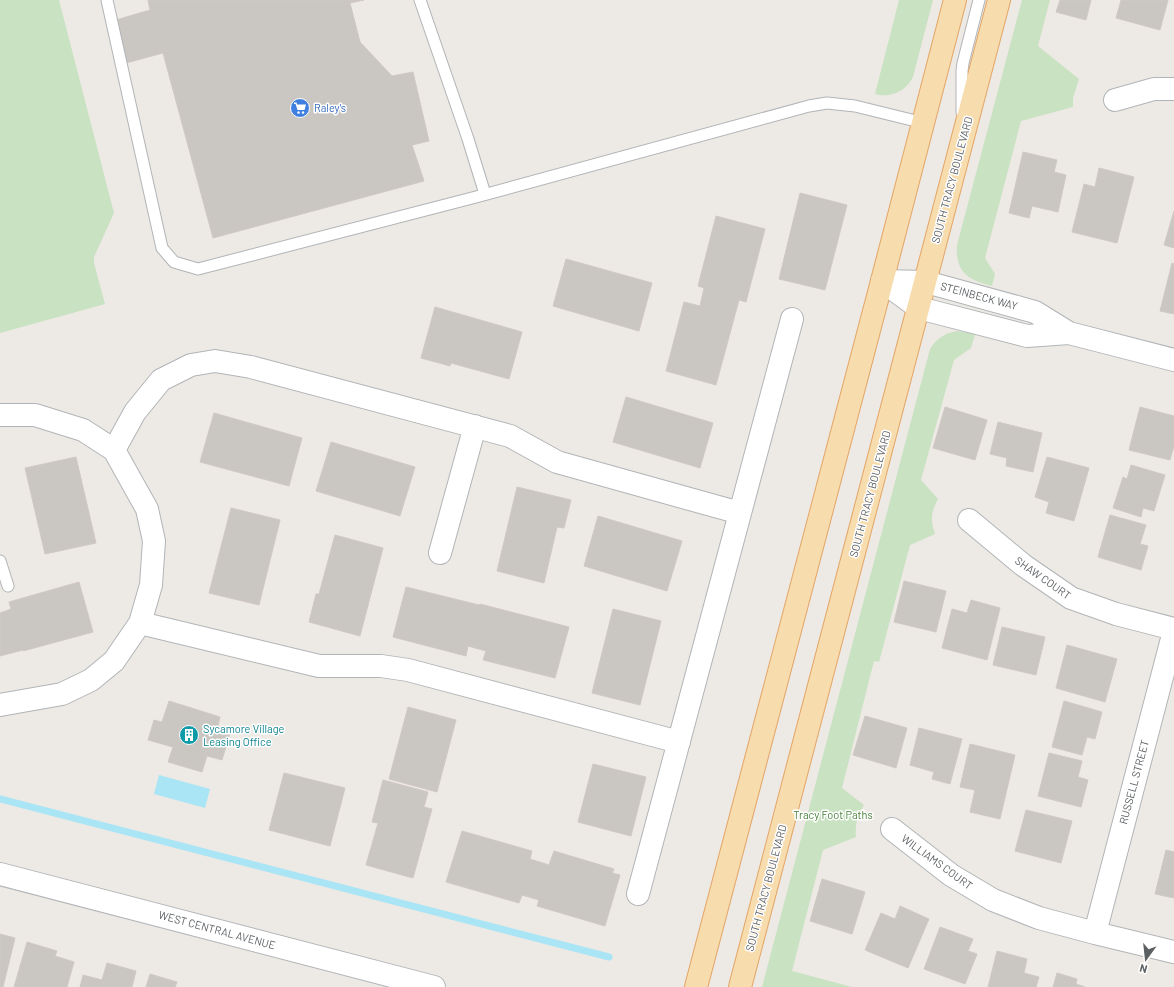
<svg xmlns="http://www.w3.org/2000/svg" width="1174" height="987" font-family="Barlow,sans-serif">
<rect width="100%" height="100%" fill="#ede9e4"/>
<path fill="#c9e2c2" d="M0 0H59L114 213 94 257V263L105 304 0 333Z
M899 0H933L913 77C905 92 891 98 875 94Z
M1022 0H1050L1038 46 1079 79 1073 98V107L1021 121 985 258 995 274 992 286C968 280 955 272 957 245Z
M957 331 975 334 971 348 954 360 921 480 938 499C931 512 930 520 935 534L910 545 879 662 874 661 842 788 864 805C857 816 855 825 856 837L823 850 792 971 852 987H762L930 349C937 338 945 333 957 331Z"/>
<path fill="#aae5f6" d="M159 775 210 789 205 808 154 794Z"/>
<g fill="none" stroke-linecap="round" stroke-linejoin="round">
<path stroke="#aae5f6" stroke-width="7" d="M0 799 609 957"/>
</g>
<path fill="#cac6c2" stroke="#d1c9c2" d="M148 0H364L350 3 360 42 392 76 413 72 429 141 412 145 424 181 213 238 163 53 126 63 116 20 150 10Z
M1060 0H1091L1086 20 1056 12Z
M1121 0H1168L1160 30 1116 18Z
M1023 152 1057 160 1054 172 1066 175 1058 212 1032 206 1029 218 1009 213Z
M1099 168 1134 177 1117 243 1072 232 1084 184 1095 187Z
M800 193 847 205 825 290 779 279Z
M1174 211V248L1164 245Z
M716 216 765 229 746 302 739 300 716 385 666 371 684 302 700 306 704 288 698 286Z
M566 259 652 283 639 331 553 306Z
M1172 263 1174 264V314L1160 311Z
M435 307 522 332 509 379 451 363 450 366 421 358Z
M626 397 713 423 700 468 613 442Z
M945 407 987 420 975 460 933 448Z
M1140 407 1174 416V446L1170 460 1129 450Z
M214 413 302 438 289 486 200 462Z
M998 422 1042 433 1033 472 1006 466 1007 458 990 454Z
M331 442 415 467 400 516 316 491Z
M76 457 96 543 45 554 25 468Z
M1047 457 1089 468 1074 521 1046 513 1049 502 1035 497Z
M1131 465 1165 475 1154 511 1143 508 1141 517 1113 508 1123 477 1127 479Z
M517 487 571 500 564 528 557 527 544 583 497 571Z
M231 508 280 520 259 605 209 593Z
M1110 515 1146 525 1140 544 1148 546 1141 570 1098 557Z
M598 516 682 541 667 591 584 566Z
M335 535 383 548 360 636 309 622 316 594H319Z
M904 581 946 591 936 632 894 622Z
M79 582 93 632 23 651V650L0 656V613L11 609 9 602Z
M406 587 479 605 480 604 569 627 555 678 483 660 486 651 468 646 466 656 393 637Z
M971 600 1000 608 987 660 942 648 952 609 967 613Z
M613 609 661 621 640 705 592 693Z
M1002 627 1045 637 1036 675 993 665Z
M1067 645 1117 659 1105 702 1056 688Z
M169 701 220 717 218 726 231 730 222 760 207 756 202 772 168 762 173 747 148 740 154 720 162 722Z
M1064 701 1102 712 1095 739 1087 737 1082 755 1052 747Z
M408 707 456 720 437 792 389 779Z
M865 716 907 728 896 768 853 755Z
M919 728 962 739 950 784 932 779 934 772 910 765Z
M970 744 1015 755 1000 819 970 812 975 790 960 787Z
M1049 753 1082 761 1078 777 1088 780 1081 807 1038 796Z
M593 764 646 777 631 836 578 822Z
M284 773 345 788 330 846 269 830Z
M383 780 428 792 424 807 432 809 413 878 366 865 378 823 372 822Z
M1026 810 1072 821 1061 863 1015 851Z
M462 831 532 851 530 859 549 865 554 851 614 869 612 873 620 875 605 926 537 906 539 900 522 895 519 903 446 882Z
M1166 850 1174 852V898L1155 894Z
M822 879 865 892 852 934 810 921Z
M900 906 929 919 908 968 865 950 881 913 895 919Z
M940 927 973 939 968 951 977 954 965 984 924 969Z
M0 934 15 938 3 987H0Z
M27 942 57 951 55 956 74 962 67 987H14Z
M997 951 1027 959 1024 973 1039 977 1036 987H988Z
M107 963 136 971 132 987H80L83 975 102 980Z
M1057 973 1077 979 1076 984 1085 987H1053Z
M150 974 177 982 175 987H146Z"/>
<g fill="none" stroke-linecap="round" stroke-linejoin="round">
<defs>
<path id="service" d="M107 0 162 248 174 262 198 269 476 197 809 106 827 103 855 106 924 123
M420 0 468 139 485 194
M962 112V71L963 63 979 0
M0 561 8 586"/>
<path id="minor" d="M1115 100 1154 89H1174
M882 281 919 308 1027 336 1069 333 1174 360
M882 281 926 282 1035 312 1069 333
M0 415H35L83 430 114 450 147 509 154 541 151 585 140 623 114 661 91 680 62 694 0 705
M114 450 135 412 161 380 191 365 215 361 251 367 510 436 557 462 740 513
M969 520 1023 565 1071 598 1116 614 1174 629
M440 553 475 426
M140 623 319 666H381L408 670 679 742
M892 829 951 875 993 900 1039 918 1095 933 1174 952
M638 894 792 319
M1095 933 1174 631"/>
<path id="tertiary" d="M0 874 434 987"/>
<path id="primary" d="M696 987 882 281 955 0
M740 987 999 0"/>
</defs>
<use href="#service" stroke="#b1b5b7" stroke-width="13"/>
<use href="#minor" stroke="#b1b5b7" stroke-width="24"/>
<use href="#tertiary" stroke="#b1b5b7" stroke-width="24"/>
<use href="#primary" stroke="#e3a566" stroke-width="24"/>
<use href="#service" stroke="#fff" stroke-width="11"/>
<use href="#minor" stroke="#fff" stroke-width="22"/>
<use href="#tertiary" stroke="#fff" stroke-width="22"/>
<use href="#primary" stroke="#f7dcae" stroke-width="22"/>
</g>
<defs>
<symbol id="supermarket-disc" viewBox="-11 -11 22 22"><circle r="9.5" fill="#3f7fe0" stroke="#fff"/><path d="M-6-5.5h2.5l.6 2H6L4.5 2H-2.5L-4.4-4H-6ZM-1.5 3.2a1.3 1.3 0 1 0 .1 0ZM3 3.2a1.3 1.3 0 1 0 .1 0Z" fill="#fff"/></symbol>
<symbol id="building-disc" viewBox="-11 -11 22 22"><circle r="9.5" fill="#0f9aa8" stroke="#fff"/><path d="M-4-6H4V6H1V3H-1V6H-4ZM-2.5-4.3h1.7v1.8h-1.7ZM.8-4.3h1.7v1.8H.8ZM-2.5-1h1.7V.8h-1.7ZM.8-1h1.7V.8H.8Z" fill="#fff"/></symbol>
</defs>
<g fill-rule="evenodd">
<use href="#supermarket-disc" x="289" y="97" width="22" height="22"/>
<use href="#building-disc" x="178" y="724" width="22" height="22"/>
</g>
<g text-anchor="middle" stroke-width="3" stroke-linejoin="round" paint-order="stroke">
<g font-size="11" fill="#366cbe" stroke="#fff" text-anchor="start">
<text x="314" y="112">Raley's</text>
</g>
<g font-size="11" fill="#5c6063" stroke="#fff">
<text transform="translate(952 180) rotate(-75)" y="4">SOUTH TRACY BOULEVARD</text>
<text transform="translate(979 296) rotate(15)" y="4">STEINBECK WAY</text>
<text transform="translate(870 494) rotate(-75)" y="4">SOUTH TRACY BOULEVARD</text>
<text transform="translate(1043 578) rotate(35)" y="4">SHAW COURT</text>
<text transform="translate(1134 782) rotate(-75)" y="4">RUSSELL STREET</text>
<text transform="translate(937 862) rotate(36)" y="4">WILLIAMS COURT</text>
<text transform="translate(766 888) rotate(-75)" y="4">SOUTH TRACY BOULEVARD</text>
<text transform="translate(217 930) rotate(15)" y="4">WEST CENTRAL AVENUE</text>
</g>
<g font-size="11" fill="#0d838f" stroke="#fff" text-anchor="start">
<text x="203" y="733">Sycamore Village<tspan x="203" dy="13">Leasing Office</tspan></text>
</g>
<g font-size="11" fill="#48803d" stroke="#fff">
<text x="833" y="819">Tracy Foot Paths</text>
</g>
</g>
<g transform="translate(1146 959) rotate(195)" stroke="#ffffff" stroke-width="3" paint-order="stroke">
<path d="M0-3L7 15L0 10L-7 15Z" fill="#5c6063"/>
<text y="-6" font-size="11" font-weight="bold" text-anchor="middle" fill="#5c6063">N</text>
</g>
</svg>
